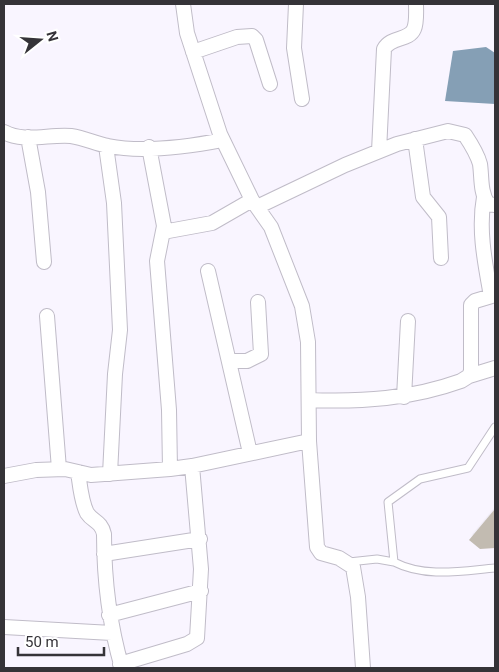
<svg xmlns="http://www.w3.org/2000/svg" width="499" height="672" font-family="Roboto,sans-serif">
<defs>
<filter id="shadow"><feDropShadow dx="4" dy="-4" stdDeviation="1" flood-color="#0004"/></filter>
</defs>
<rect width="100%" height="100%" fill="#f9f5ff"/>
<path fill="#859fb5" d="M486 47 495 53V104L445 101 453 51Z"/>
<path fill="#c2bbb1" filter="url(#shadow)" d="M495 509V548L480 549 469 540Z"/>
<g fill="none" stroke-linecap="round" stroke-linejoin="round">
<defs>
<path id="lane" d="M495 427 468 468 420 479 388 502 394 562C425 578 461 571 495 568
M349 562 377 559 394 562"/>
<path id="street" d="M183 4 187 33 220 134 252 200 271 227 302 306 308 342 309 441
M296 4 294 48 302 99
M193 52 237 37 252 36 256 40 270 84
M4 132C24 143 49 134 71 136 85 138 96 144 108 146 144 153 187 147 223 140
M28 137 38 192 44 262
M415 139 423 197 439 217 441 258
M106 146 114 203 120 330 115 374 110 474
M149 147 164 226 157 261 169 410 170 469
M379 151 384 49C391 36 409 41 414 29 417 22 416 11 416 4
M484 197C478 230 485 263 491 296
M257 207 345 165 397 144 448 131 465 135C471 144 477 153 480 164 482 178 480 192 488 204L495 205
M163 232 212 223 252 200
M208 271 250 453
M47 316 59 469
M229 361H247L261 354 258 302
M469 376 495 368
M404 397 408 321
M309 400C362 402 411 399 461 381L469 376 471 371V305L475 301 495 295
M78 472C80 485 81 501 87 513 93 522 101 521 104 534 104 581 109 623 122 668
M4 476 36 470 65 469 91 475 170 469 192 466 309 441 317 547 321 553 339 558 353 567 358 597 363 668
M104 554 200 539
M109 615 201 591
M4 627 112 633
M120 664 187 644 197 638 201 569 192 466"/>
</defs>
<use href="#lane" stroke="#c0bcc8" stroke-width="9"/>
<use href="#street" stroke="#c0bcc8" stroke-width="16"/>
<use href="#lane" stroke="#fff" stroke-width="7"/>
<use href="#street" stroke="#fff" stroke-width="14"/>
</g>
<rect width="499" height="672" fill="none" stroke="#353338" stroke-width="10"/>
<g transform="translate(40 40) rotate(73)" stroke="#ffffff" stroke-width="4" paint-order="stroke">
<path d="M0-4L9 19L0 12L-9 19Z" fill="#353338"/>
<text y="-8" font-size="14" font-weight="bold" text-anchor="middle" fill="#353338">N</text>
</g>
<path d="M18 647v8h86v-8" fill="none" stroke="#353338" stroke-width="2.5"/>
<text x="25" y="647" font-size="15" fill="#353338" stroke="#ffffff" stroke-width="4" paint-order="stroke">50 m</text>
</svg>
